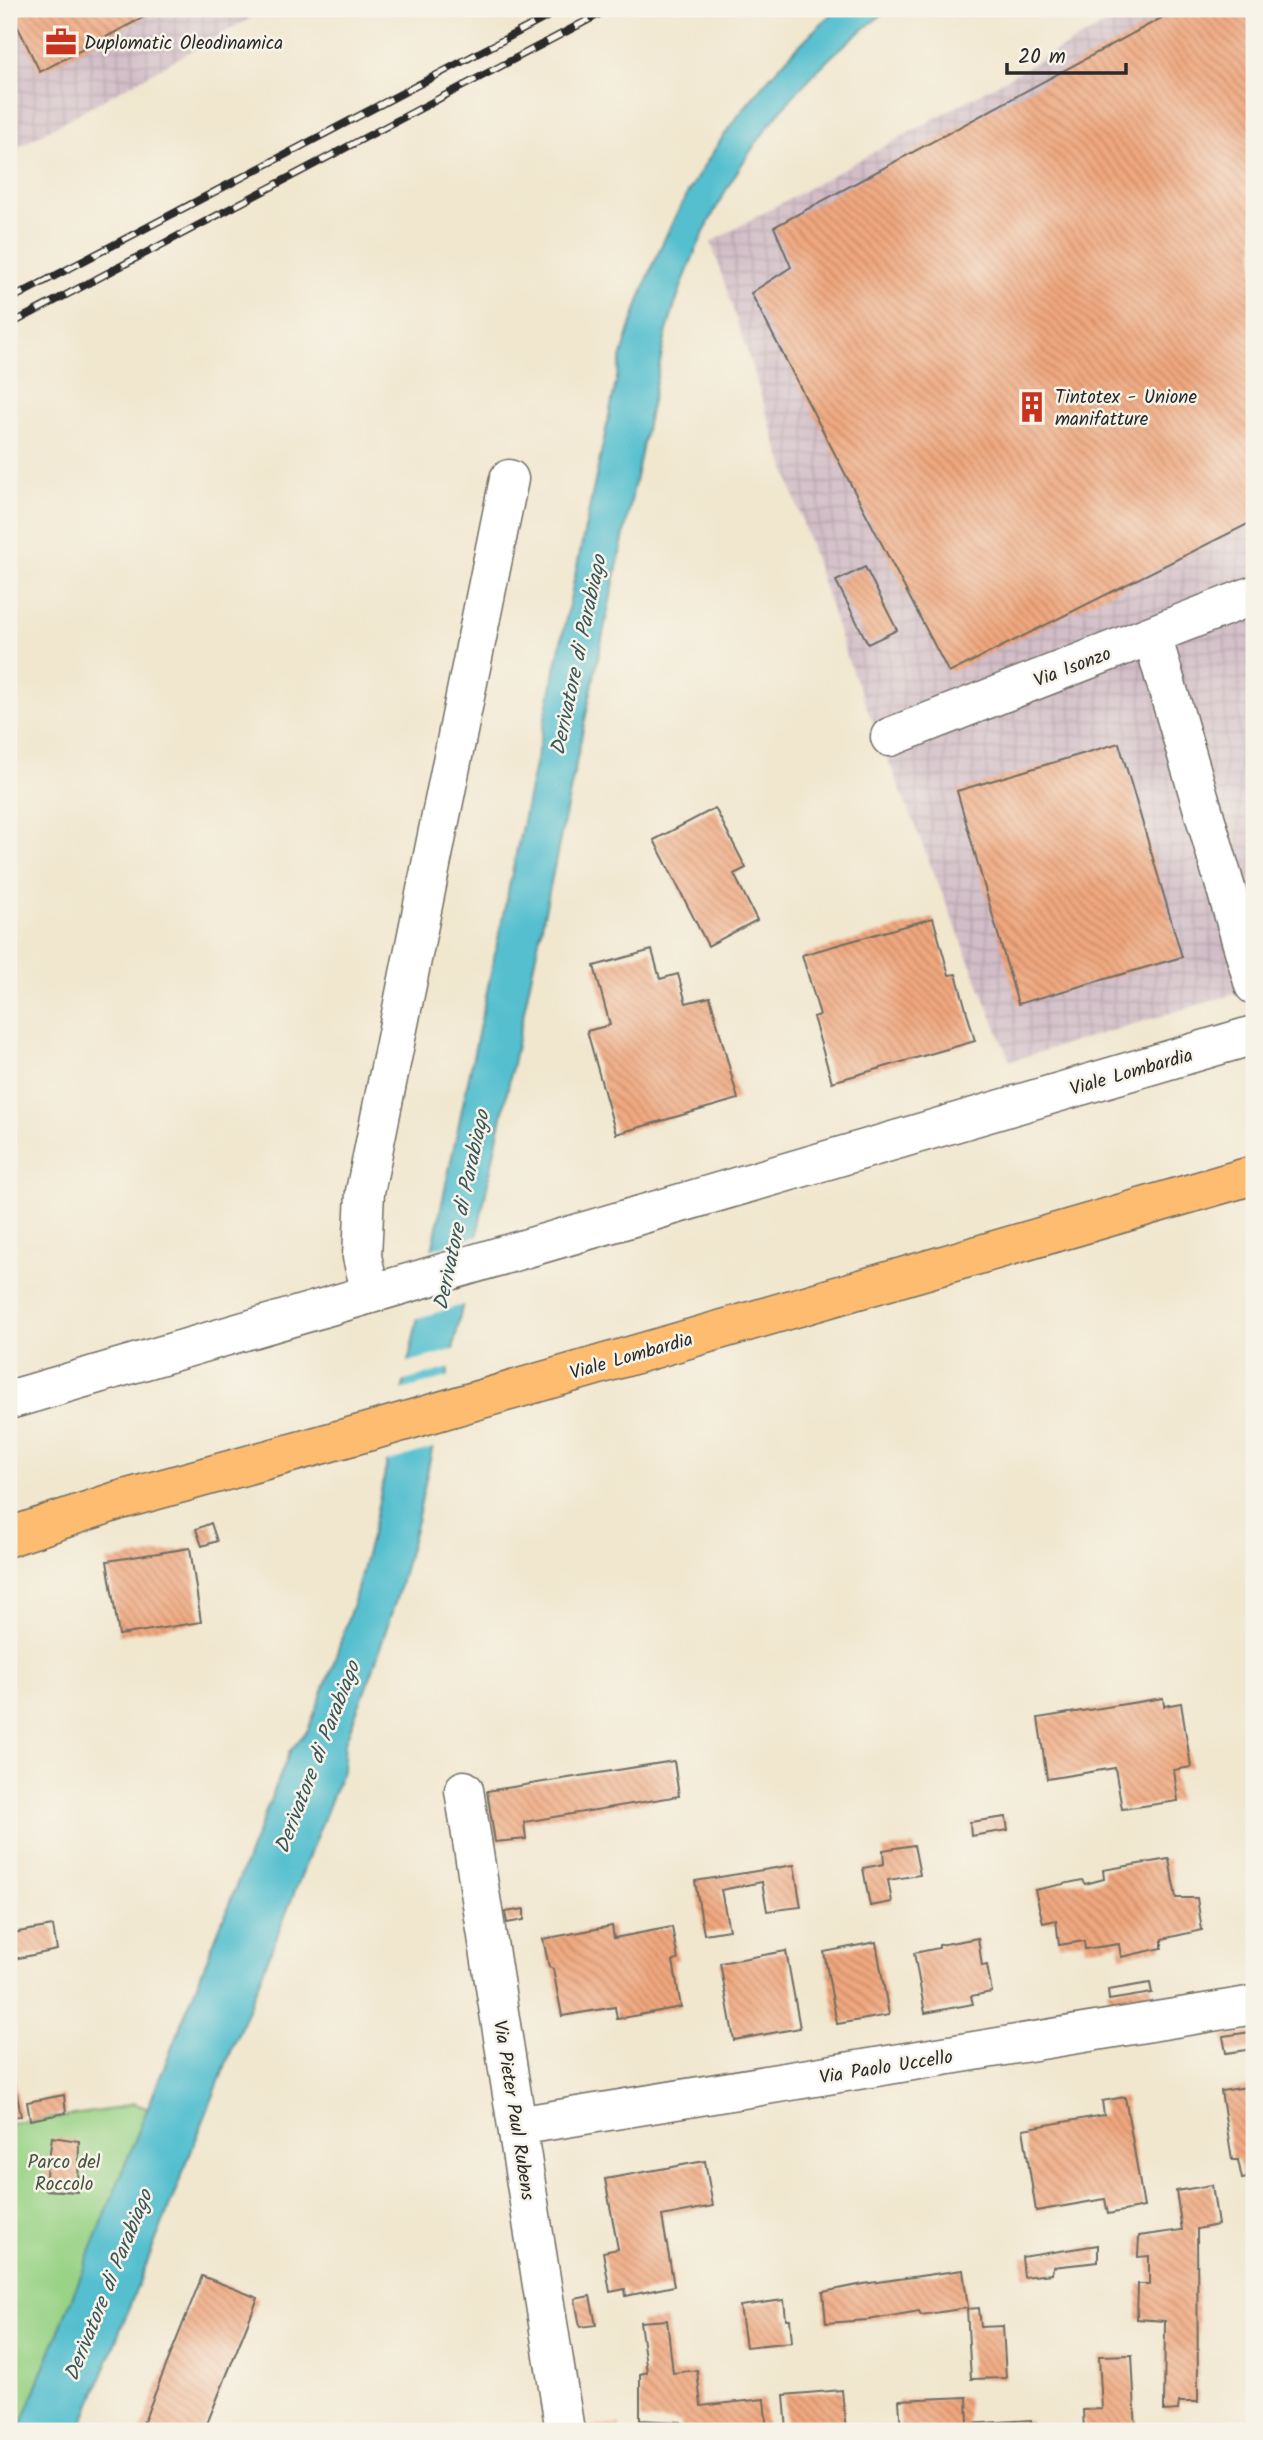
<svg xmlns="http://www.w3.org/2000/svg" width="1263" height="2440" font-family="Kalam,sans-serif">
<defs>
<pattern id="industrial-grid" width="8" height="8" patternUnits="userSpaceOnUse" patternTransform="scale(1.75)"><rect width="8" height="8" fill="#d2bdc7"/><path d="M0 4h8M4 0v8" fill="none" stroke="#b4a3ab"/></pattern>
<pattern id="building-back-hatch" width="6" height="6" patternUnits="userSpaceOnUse" patternTransform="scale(1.75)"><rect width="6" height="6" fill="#f0a77e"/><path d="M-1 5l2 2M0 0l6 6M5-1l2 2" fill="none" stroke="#c38867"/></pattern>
</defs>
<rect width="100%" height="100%" fill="#f7f3e8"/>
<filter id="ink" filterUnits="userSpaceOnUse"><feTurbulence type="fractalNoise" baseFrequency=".0143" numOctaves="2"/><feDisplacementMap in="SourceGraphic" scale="14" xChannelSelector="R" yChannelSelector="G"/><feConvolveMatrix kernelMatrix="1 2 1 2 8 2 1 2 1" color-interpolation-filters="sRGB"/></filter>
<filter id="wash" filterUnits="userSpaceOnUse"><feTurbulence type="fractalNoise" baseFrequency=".00686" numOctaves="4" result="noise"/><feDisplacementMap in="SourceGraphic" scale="28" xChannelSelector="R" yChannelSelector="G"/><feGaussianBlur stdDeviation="1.57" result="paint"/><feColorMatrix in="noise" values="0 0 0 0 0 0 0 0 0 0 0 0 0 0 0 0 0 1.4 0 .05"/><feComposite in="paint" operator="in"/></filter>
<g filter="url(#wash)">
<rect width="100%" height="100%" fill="#f1e7cf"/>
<path fill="url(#industrial-grid)" d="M9 9H267L9 152Z
M1133 9H1254V988L1010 1061 847 658 711 242Z"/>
<path fill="#99d386" stroke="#627f58" stroke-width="2" d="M133 2103 149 2109 19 2431H9V2124L114 2109Z"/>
<path fill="#54bfcf" stroke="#40757d" stroke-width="2" d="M837 9H890C778 88 703 203 666 334L417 1521 397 1596 373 1670 345 1742 343 1770 80 2431H19L290 1751 308 1730 333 1665 355 1597 373 1529 621 359C659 219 729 106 837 9Z"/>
<path fill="#f1e7cf" d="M481 1235 466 1304 414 1319 429 1250Z
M457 1349 453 1367 401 1382 405 1363Z
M451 1376 436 1447 383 1463 399 1391Z"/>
<g id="blocks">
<path fill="url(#building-back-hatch)" d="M9 9H159L40 72Z
M1178 9H1254V521L949 673 751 293 791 267 774 227Z
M865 567 897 630 868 644 836 581Z
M1119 743 1182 957 1018 1004 957 791Z
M715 808 746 868 734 874 757 920 708 946 654 840Z
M933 918 949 975 956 974 975 1041 832 1082 813 1017 820 1015 802 955Z
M652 950 660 979 678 974 686 1003 710 997 738 1099 616 1134 587 1031 610 1025 594 966Z
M211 1523 217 1541 202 1546 196 1529Z
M190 1548 201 1622 119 1635 107 1561Z
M1163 1698 1164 1706 1181 1703 1191 1767 1174 1770 1178 1801 1122 1809 1115 1768 1047 1779 1038 1718Z
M674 1761 679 1796 524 1822 526 1839 495 1842 487 1791Z
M1006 1817 1008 1830 971 1836 970 1822Z
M914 1845 920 1875 888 1880 892 1902 870 1906 863 1868 884 1864 883 1850Z
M1169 1859 1176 1898H1197L1202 1930 1162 1939V1948L1121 1957 1119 1944 1085 1949 1084 1941 1059 1945 1056 1920 1043 1923 1035 1890 1082 1880 1085 1884 1104 1879 1103 1870Z
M794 1865 801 1907 767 1911 762 1882 721 1890 729 1930 704 1934 695 1881Z
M524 1909V1920L507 1923 505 1912Z
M9 1919H11L12 1933 53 1926 57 1950 9 1960Z
M612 1926 614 1938 672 1927 678 1960 673 1961 681 2007 617 2019 615 2007 562 2016 553 1969 549 1967 543 1939Z
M978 1938 982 1966 987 1965 992 1992 971 1996 973 2004 925 2013 914 1953 939 1948V1945Z
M876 1942 889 2015 837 2024 824 1952Z
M786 1951 800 2028 734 2040 720 1963Z
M1150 1983 1152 1993 1109 2000 1108 1990Z
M1251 2032 1253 2049 1226 2053 1223 2036Z
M11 2065 21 2116 9 2117V2066Z
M1254 2086V2177L1242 2179 1238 2160H1232L1221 2091Z
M64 2095 66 2113 30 2120 27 2102Z
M1125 2097 1144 2207 1108 2214 1105 2199 1036 2211 1023 2129 1104 2115 1102 2101Z
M52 2137 79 2141 78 2192 45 2190 47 2161 49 2160Z
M705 2161 713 2206 662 2216 674 2286 626 2296 625 2289 610 2292 603 2252 618 2249 605 2179Z
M1212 2185 1218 2225 1197 2229 1198 2402H1179L1178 2410 1164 2411 1165 2321 1137 2319 1138 2284H1149V2256L1138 2257 1139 2236 1182 2230 1176 2191Z
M1098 2245V2262L1053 2267 1052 2274 1024 2277 1022 2257Z
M963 2270 968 2308 921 2315 919 2311 868 2320 826 2323 823 2292 863 2284Z
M202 2276 258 2298 204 2431H140Z
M590 2296 596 2325 580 2327 575 2299Z
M784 2300 786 2319H790L792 2342 746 2347 740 2306Z
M979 2308 981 2327 1003 2326 1006 2378 971 2379 967 2309Z
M667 2320 673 2373 697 2370 701 2406 764 2399 767 2431H682L681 2422 640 2420V2374L647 2372 640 2322Z
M1132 2355 1136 2431H1084L1083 2410 1102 2409 1099 2356Z
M842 2390 846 2431H787L784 2395Z
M967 2397 968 2424 1031 2420 1032 2431H901L899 2400Z
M620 2424V2431H590V2427Z
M1193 2426H1245V2431H1193Z"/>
</g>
</g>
<g filter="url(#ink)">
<use href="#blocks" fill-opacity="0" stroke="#706d64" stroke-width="2"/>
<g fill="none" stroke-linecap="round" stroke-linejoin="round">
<defs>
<path id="minor" d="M1152 635 1254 985
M890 737 1254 595
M371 1294 362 1257 365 1192 509 479
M9 1400 1254 1035
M464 1790 565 2431
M517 2126 1254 2005"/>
<path id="major" d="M9 1537 117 1501 378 1429 1254 1175"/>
</defs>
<use href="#minor" stroke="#706d64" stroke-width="41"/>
<use href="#major" stroke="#706d64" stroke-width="41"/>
<use href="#minor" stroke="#fff" stroke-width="38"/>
<use href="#major" stroke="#febc70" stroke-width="38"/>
<defs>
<path id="rail" d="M9 300 562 9
M9 325 609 9"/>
</defs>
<use href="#rail" stroke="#2b2b2b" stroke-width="8"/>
<use href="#rail" stroke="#f7f3e8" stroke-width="5" stroke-dasharray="16" stroke-linecap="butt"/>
</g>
</g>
<defs>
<symbol id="office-bare" viewBox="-9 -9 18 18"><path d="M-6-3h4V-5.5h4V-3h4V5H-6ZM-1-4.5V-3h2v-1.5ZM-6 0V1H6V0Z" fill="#c8321e" stroke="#f7f3e8" stroke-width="2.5" paint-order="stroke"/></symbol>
<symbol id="building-bare" viewBox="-9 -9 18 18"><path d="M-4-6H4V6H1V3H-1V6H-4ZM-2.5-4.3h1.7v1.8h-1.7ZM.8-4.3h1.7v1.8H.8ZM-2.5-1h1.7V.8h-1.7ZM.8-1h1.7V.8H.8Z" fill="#c8321e" stroke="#f7f3e8" stroke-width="2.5" paint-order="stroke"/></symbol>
</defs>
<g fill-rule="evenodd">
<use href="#office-bare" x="39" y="20" width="44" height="44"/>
<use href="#building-bare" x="1010" y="385" width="44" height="44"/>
</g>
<g text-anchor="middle" stroke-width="5" stroke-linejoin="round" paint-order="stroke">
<g font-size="19" fill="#2b2b2b" stroke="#f7f3e8" text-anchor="start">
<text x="84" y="49">Duplomatic Oleodinamica</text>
<text x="1055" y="403">Tintotex - Unione<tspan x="1055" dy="22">manifatture</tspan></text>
</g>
<g font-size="19" fill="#2b2b2b" stroke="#f7f3e8">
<text transform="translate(1072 666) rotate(-21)" y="7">Via Isonzo</text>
<text transform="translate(1131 1071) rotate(-16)" y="7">Viale Lombardia</text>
<text transform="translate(631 1355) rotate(-16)" y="7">Viale Lombardia</text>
<text transform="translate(886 2066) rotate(-9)" y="7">Via Paolo Uccello</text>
<text transform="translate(515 2110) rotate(81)" y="7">Via Pieter Paul Rubens</text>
</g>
<g font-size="19" fill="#465542" stroke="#f7f3e8">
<text x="64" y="2168">Parco del<tspan x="64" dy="22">Roccolo</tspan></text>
</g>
<g font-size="21" font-style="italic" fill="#37575c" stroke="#f7f3e8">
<text transform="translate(578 655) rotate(-78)" y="7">Derivatore di Parabiago</text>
<text transform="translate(461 1210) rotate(-78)" y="7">Derivatore di Parabiago</text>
<text transform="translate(317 1757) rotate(-69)" y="7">Derivatore di Parabiago</text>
<text transform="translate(108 2285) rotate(-68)" y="7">Derivatore di Parabiago</text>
</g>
</g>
<rect width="1263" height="2440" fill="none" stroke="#f7f3e8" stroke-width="35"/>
<path d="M1007 63v10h119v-10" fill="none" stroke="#2b2b2b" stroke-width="3.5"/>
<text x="1018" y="63" font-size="21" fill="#2b2b2b" stroke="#f7f3e8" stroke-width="5" paint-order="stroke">20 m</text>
</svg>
